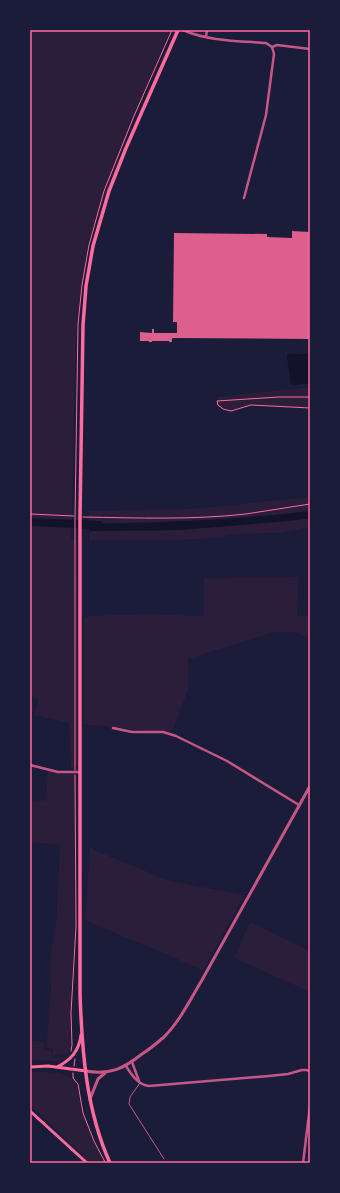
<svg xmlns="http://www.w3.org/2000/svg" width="340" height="1193" font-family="'IBM Plex Sans',sans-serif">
<rect width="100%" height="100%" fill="#1b1b3a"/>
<path fill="#2a1e3b" d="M30 30H170L134 117 88 243 76 325 72 522 30 520Z
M310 387V408L251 405 231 411 223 409 218 405 217 397Z
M310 497V511C236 520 163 523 88 524L90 511 190 509Z
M310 518V527L279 533 238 534 211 538 179 540H95L91 541 90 542V531L178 530 261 524 297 520Z
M30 525 72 527 71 539 77 540 78 765 71 770 69 723 34 715 39 700 30 695Z
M299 577 297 616H310V638L294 632H275L216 650 188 659V690L173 729 167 733 88 725 84 724V617L92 616 145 614 204 616V578Z
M48 771 65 774 74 773 76 779 75 812 74 934 70 1024 71 1048 69 1053 60 1056 53 1055V1049L46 1048 51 988 50 969 51 954 56 924 58 891 60 845 30 842V802L46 800Z
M90 846 94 850 170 881 244 895 230 922 203 970 85 920Z
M250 922 310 951V992L234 958Z
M30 1040 42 1042 44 1044V1049L51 1051 52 1056C58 1059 62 1057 68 1055L69 1056C59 1065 43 1059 30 1060Z
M35 1072C48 1072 68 1071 76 1083L81 1109 97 1148 104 1163H91L89 1162 30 1104V1073Z"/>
<path fill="#12122b" d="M289 354H310V383L294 385 291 384 287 357V355Z
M310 511V518L297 520 178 530 90 531 88 524C163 523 236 520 310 511Z"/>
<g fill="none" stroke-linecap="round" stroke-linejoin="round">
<path stroke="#12122b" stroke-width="8" d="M30 522 99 525"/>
</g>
<path fill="#dd5f8e" d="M292 231 310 232V339L172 338V342H169V341H152V342H149V341H140V332L152 333V329H154V333H177V322H173L174 233 267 234V237L292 238Z"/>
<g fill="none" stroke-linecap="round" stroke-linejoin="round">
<path stroke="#ff6b9d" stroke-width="1" d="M310 397H279L217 401 218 405 223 409 231 411 251 405 310 408
M30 514 74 516
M83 517C138 518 192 520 246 514 267 511 289 507 310 504
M75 770V518L78 324 82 285 89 245 104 191 134 116 172 30
M71 1051 72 1045 71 1013 76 926 75 775
M74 1066 75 1059
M73 1073V1078L78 1084 83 1113 94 1141 105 1162"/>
<path stroke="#c65784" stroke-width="1" d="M140 1083 130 1097 129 1104 164 1159"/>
<path stroke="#c65784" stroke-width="2.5" d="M183 30C207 41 240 41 266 43L272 47 274 54 266 115 244 198
M206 37 207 30
M272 47 277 45 310 49
M113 728 132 732H163L176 736 227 761 299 805
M30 765 58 772H79
M132 1062 139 1081
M126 1066C131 1074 138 1085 149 1086L269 1076 288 1074 302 1070H306L310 1071
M303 1163 310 1106"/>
<path stroke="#c65784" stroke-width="3" d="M86 1071C110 1075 123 1069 142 1054 150 1049 157 1043 164 1037 180 1021 190 1000 202 980L310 786
M90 1099 98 1079 105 1073"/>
<path stroke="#ff6b9d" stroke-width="3" d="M30 1067 48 1066 86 1071
M57 1067C71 1060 79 1051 81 1035
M30 1111 87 1163"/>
<path stroke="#ff6b9d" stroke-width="3.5" d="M110 1163C86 1110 82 1051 80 994V516L83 325 86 286 93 246 109 191 126 148 178 30"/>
</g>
<rect width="340" height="1193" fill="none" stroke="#1b1b3a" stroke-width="62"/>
<rect x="31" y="31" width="278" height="1131" fill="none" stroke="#ff6b9d" stroke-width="1.5"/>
</svg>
